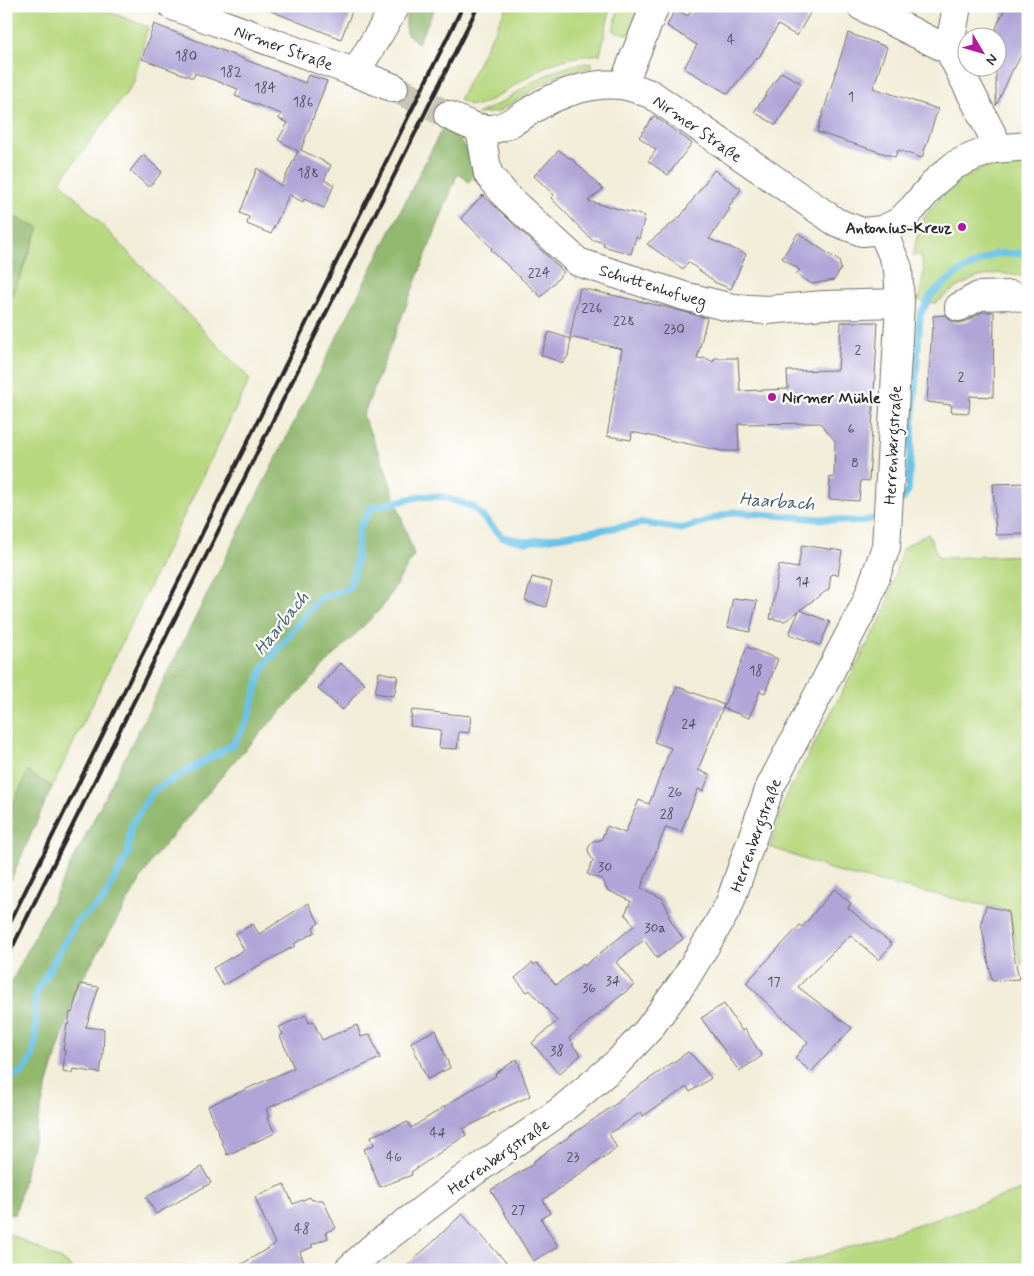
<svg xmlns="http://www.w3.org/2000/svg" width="1034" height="1276" font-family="Mynerve,sans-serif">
<rect width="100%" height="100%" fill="#fff"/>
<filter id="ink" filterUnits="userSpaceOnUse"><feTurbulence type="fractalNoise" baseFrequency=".02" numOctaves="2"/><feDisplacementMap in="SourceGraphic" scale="10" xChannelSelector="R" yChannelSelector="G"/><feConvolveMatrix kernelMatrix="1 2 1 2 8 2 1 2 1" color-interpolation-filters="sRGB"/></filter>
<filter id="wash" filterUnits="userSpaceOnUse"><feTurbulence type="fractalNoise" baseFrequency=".0096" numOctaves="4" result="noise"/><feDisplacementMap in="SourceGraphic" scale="20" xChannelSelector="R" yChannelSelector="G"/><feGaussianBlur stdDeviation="1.12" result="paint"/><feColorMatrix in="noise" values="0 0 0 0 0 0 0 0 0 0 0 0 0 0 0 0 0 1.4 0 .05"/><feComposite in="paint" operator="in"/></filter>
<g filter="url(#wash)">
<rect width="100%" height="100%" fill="#f2edd8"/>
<path fill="#b7d87f" stroke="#718255" d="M6 6H94L148 27 133 84 60 181 250 379 52 787 28 772 6 818V313L39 227 6 214Z
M507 6H611L600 54 569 58 546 66 489 101 478 106 470 105 459 100Z
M619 6H643L631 35 613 31Z
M592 62V68L575 70 554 77 498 112 477 114 502 102 533 82 552 72 574 65Z
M1024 159H1028V277L998 273 975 278 954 289 936 303 919 301 924 271 921 255 913 256 917 236 925 216 947 190 961 179 980 169 1002 162Z
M928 533 939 558 1028 555V958L1021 965 1009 911 841 873 770 847 785 798 846 685 885 611 902 549Z
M1028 1188V1270H779Z
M6 1232 67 1263 73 1270H6Z"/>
<path fill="#91b86e" stroke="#5e724c" d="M413 6H436L418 43 406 33V17Z
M443 127 450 130 465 147H474L475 174 469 182 458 173 363 416 384 465 414 555 383 606 321 669 236 759 152 860 76 990 43 1100 15 1215 6 1213V993Z
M6 214 39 227 6 313Z
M28 772 52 787 6 891V818Z"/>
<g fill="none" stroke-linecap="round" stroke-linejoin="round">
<path stroke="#69c2e7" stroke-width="7" d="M903 499 908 491 920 315 931 295 956 274 995 254 1028 253
M6 1080 23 1072 33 1056 36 1037 35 995 77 921 102 902 128 854 131 826 153 791 234 744 247 721 263 668 319 598 349 588 355 570 359 529 371 508 422 496 443 497 473 507 502 537 527 542 643 523 682 529 733 512 862 522 871 519"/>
</g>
<g id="blocks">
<path fill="#afa6d7" d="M261 6H354L341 39 261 7Z
M694 6H814L797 36 778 25 758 59 756 58 728 94 684 68 697 45 667 26 675 9 688 16Z
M1006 6H1028V41L1014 69H1013L996 106V28Z
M154 24 305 83 308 75 327 81 301 150 331 165 324 180 334 185 324 208 304 199 303 202 289 195 271 234 247 224 249 217 240 213 257 168 281 186 298 151 278 140 288 123 279 119 281 114 235 96 238 89 195 73 193 78 142 59Z
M848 33 887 47 873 88 938 109 922 158 898 150 895 157 817 132Z
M781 72 801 83 776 125 754 112Z
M654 116 692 143 668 175 648 161 656 150 639 137Z
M559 150 569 158 570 157 603 189 588 201 645 216 639 239 636 237 631 254 603 246 604 243 594 240 593 241 551 198 554 195 534 176Z
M143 155 162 172 149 187 130 171Z
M714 170 741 189 728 208 730 209 709 239 746 254 731 289 714 282V281L688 262 683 269 647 244 681 216Z
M483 195 564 272 541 297 491 250 492 248 461 218Z
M798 233 839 261 841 269 834 280 812 284 796 274 800 270 782 258Z
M580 288 666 307 707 318 697 359 706 358 713 362 715 358H738L740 391 788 389 787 371 838 370 841 322H878L869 481 861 480 859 501 829 499 830 477 834 478 835 441 820 423 738 424 739 451H722L632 432 631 440 607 436 622 349 570 337Z
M982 312H994L993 397 970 396 969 413 951 412 952 405 927 402 932 328H934L933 316 946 315 951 321 959 323 967 321Z
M549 332 571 339 568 356 563 363 541 355Z
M1028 483V534L996 535 993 484Z
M802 545 842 551 838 575 831 574 829 589 800 610 830 622 820 645 789 634 799 611 785 621 770 619 779 565 798 568Z
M532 577 552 582 546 607 525 601Z
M733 598 757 601 750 632 727 627Z
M747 647 778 659 765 693 760 691 749 718 723 708Z
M340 663 365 683 343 710 318 689Z
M379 672 398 676 394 696 375 693Z
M677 686 724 705 698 770 710 775 703 791 698 789 681 832 666 827 641 888 662 898 670 914 668 916 683 939 657 958 644 940 616 962 634 985 569 1038 574 1044 572 1045 581 1055 559 1074 532 1043 557 1021 530 990 527 992 515 978 532 963 534 965 537 963 556 985 583 964 584 966 634 926 625 914 631 901 607 890 603 880 587 874 593 860 589 854 588 849 590 845 593 841 601 840 607 826 625 833 639 800 649 804 671 748 654 742Z
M412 710 471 716 469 733 459 732 457 749 439 748 441 730 410 726Z
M834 889 851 903 848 908 892 944 879 960 850 935 798 987 852 1028 811 1072 795 1058 808 1042 746 983 800 925 802 927Z
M308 903 319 923 313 927 315 932 294 944 295 946 223 985 213 968 244 950 235 934 253 924 259 934Z
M986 906 1008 911 1011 940 1019 979 992 981 981 923Z
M80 984 99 987 86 1027 104 1029 103 1053 100 1073 73 1069 72 1073 63 1071 65 1050H63L67 1024 68 1025 70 1012 72 1013Z
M724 1004 742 1031 745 1029 762 1056 739 1071 701 1018Z
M306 1015 309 1023 313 1021 322 1040 357 1025 361 1037 370 1034 380 1058 266 1109 269 1117 267 1118 275 1133 227 1155 208 1106 294 1068 280 1036 283 1034 279 1027Z
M436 1030 450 1068 427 1079 411 1042Z
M688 1052 694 1057 711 1078 690 1092 687 1087 643 1116 641 1112 609 1134 617 1148 543 1200 550 1213 541 1219 558 1247 533 1261 491 1190 535 1163 534 1161 620 1101 619 1100Z
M517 1059 530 1096 489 1115V1116L463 1129 466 1135 411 1172 412 1175 380 1187 364 1149 374 1145 371 1136 408 1122 411 1128 477 1086 496 1076 495 1074Z
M202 1167 211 1183 156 1214 146 1197Z
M284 1184 293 1204 310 1197 312 1200H323L336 1228 326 1232 328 1238 311 1245 313 1247 300 1252 304 1263 289 1270H232L275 1244 255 1197Z
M462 1214 513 1270H402L435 1240Z"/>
</g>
</g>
<g filter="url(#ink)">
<use href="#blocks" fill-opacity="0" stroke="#716f68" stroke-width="1"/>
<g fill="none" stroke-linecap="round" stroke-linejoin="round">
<path stroke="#cac6b5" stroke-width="28" stroke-dasharray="28 14" stroke-linecap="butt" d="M394 88 448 115"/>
<defs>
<path id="minor" d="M173 6 348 70 394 88
M861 6 949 50 999 148
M949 50 957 6
M355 73 396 6
M623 85 655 6
M448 115C462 122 477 130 492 129 506 128 522 116 533 109 559 93 591 82 621 85 631 86 641 91 651 94L836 222 862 232 882 230 899 222 913 208 937 180 955 165 972 157 994 149 1028 146
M480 129 488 174 508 198 578 262 684 296 733 308 767 310 824 305 900 303
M959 307 979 296 1011 295 1028 299
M348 1270 370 1250 458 1183 559 1112 617 1063 648 1030 684 981 713 933 729 905 770 787 866 603 886 547 900 303 898 268 882 230"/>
</defs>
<use href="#minor" stroke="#716f68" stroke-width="30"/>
<use href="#minor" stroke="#fff" stroke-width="28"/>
<path stroke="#2b2b2b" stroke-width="4" d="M6 930 463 6
M6 960 478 6"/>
</g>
</g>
<g fill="#b5179e" stroke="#fff" stroke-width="2">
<circle cx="962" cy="227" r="5"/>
<circle cx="772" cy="397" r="5"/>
</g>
<g text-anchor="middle" stroke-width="4.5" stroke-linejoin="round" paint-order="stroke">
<g font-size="14" fill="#4c4a56">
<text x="731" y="44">4</text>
<text x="186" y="60">180</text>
<text x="231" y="76">182</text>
<text x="265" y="92">184</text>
<text x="851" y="101">1</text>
<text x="303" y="106">186</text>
<text x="308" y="177">188</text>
<text x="539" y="277">224</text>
<text x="592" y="312">226</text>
<text x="624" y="325">228</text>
<text x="674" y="333">230</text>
<text x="858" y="354">2</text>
<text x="961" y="381">2</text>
<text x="851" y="433">6</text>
<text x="855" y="467">8</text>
<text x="803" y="586">14</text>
<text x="756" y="675">18</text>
<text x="689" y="728">24</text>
<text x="675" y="796">26</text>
<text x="667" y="818">28</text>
<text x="605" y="871">30</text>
<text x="655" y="932">30a</text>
<text x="613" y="985">34</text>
<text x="774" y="986">17</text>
<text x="589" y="992">36</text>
<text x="557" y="1055">38</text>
<text x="438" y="1137">44</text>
<text x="394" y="1161">46</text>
<text x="573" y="1161">23</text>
<text x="518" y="1214">27</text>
<text x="302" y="1233">48</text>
</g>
<g font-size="16" fill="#2b2b2b" stroke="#fff">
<text transform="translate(284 47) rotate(20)" y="6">Nirmer Straße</text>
<text transform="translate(698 128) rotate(35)" y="6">Nirmer Straße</text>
<text transform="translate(653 285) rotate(17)" y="6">Schuttenhofweg</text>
<text transform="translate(892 445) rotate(-87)" y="6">Herrenbergstraße</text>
<text transform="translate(755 835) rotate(-70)" y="6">Herrenbergstraße</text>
<text transform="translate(498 1156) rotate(-35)" y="6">Herrenbergstraße</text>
</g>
<g font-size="16" font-weight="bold" fill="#2b2b2b" stroke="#fff" text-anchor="end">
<text x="952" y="233">Antonius-Kreuz</text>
<text x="782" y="403" text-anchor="start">Nirmer Mühle</text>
</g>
<g font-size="18" font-style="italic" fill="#41606d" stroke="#fff">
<text transform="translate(777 501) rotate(4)" y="6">Haarbach</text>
<text transform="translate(281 623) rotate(-51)" y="6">Haarbach</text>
</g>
</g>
<rect width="1034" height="1276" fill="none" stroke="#fff" stroke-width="25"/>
<g transform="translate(982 52) rotate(128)"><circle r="24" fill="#ffffff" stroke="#aaaaaa"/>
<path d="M0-4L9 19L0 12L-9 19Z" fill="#b5179e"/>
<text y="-8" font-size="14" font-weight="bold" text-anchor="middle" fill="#2b2b2b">N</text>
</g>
</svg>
